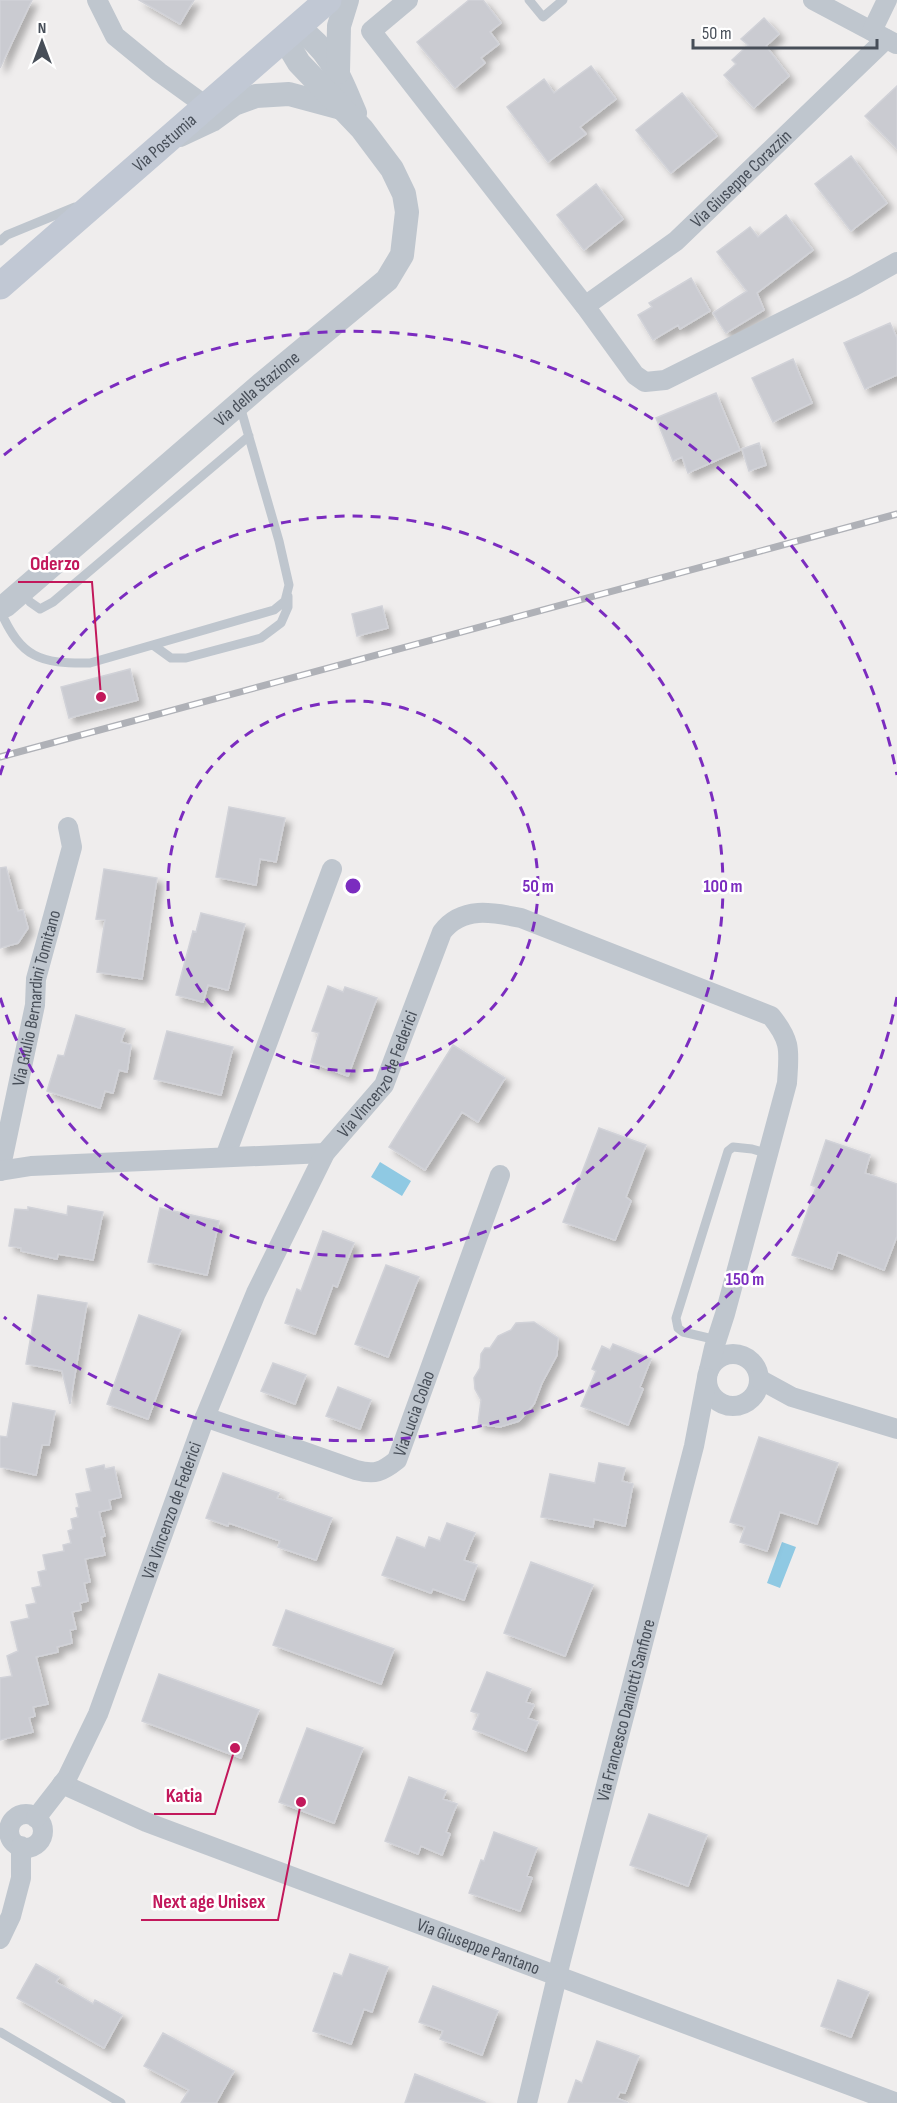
<svg xmlns="http://www.w3.org/2000/svg" width="897" height="2103" font-family="'Sofia Sans Condensed',sans-serif">
<defs>
<filter id="shadow"><feDropShadow dx="5.5" dy="5.5" stdDeviation="3" flood-color="#0004"/></filter>
</defs>
<rect width="100%" height="100%" fill="#efeded"/>
<path fill="#8fc9e3" d="M380 1162 411 1181 402 1196 371 1177Z
M782 1542 796 1547 780 1588 767 1583Z"/>
<path fill="#cacbd1" stroke="#d1d2d8" stroke-width="1.5" filter="url(#shadow)" d="M0 0H32L0 68Z
M139 0H194L180 24Z
M469 0H483L501 23 490 32 499 44 481 58 485 63 455 88 417 42Z
M764 18 779 34 766 46 789 76 754 108 724 75 736 64 732 60 748 45 741 39Z
M591 66 616 99 580 127 586 134 548 162 507 107 544 79 554 93Z
M897 86V149L865 116Z
M682 93 717 136 671 173 636 130Z
M851 156 887 203 851 231 815 184Z
M596 184 623 219 584 250 557 215Z
M786 215 813 250 757 293 764 310 726 333 713 313 747 291 717 252 750 227 758 237Z
M691 278 710 311 680 329 678 325 653 340 638 315 652 307 649 303Z
M890 323 897 338V375L865 389 844 343Z
M793 359 812 403 773 422 752 378Z
M716 393 740 450 688 473 682 457 673 461 656 418Z
M759 443 766 465 749 471 742 449Z
M382 606 388 628 357 636 352 614Z
M130 669 138 700 69 718 61 687Z
M229 807 285 818 276 862 260 859 256 885 216 877Z
M6 867 18 911 23 910 28 928 18 943 0 948V868Z
M104 869 157 878 142 979 97 972 105 920 96 919Z
M201 913 245 924 228 990 208 985 203 1002 176 995 193 931 196 932Z
M328 986 343 992 345 987 377 998 348 1076 311 1062 319 1033 312 1031Z
M76 1015 125 1029 121 1042 131 1045 127 1072 119 1070 113 1093 105 1091 100 1108 47 1091 58 1055 64 1056Z
M167 1031 233 1047 221 1095 154 1079Z
M453 1045 505 1078 478 1122 462 1112 425 1170 389 1147Z
M599 1128 646 1145 626 1197 631 1201 615 1240 563 1222Z
M826 1140 870 1155 865 1173 897 1184V1236L884 1270 838 1252 832 1269 792 1255 816 1187 811 1185Z
M68 1206 103 1212 93 1260 58 1254 57 1259 21 1251V1248L9 1246 15 1209 28 1210V1207L67 1215Z
M160 1208 219 1221 207 1275 148 1262Z
M323 1231 354 1243 337 1287 333 1285 315 1334 285 1323 297 1289 301 1291Z
M386 1265 419 1277 388 1357 355 1344Z
M38 1295 87 1303 70 1404 62 1371 26 1364Z
M139 1315 181 1330 148 1419 107 1404Z
M534 1322 558 1338 557 1355 542 1383 534 1404 519 1421 500 1427 478 1424 481 1400 475 1389 474 1378 480 1368 481 1354 485 1348H490L498 1336 511 1330 516 1323Z
M613 1344 651 1359 640 1387 643 1389 628 1425 581 1406 596 1371 592 1369 602 1346 610 1350Z
M273 1363 306 1375 295 1404 261 1391Z
M338 1387 371 1400 360 1429 326 1416Z
M13 1403 55 1411 49 1445H42L36 1475 0 1467V1436L7 1437Z
M759 1437 838 1463 817 1524 780 1512 767 1551 740 1542 745 1527 730 1522Z
M599 1463 625 1468 622 1481 633 1484 625 1526 594 1519 593 1527 541 1517 550 1474 595 1483Z
M104 1465 105 1469 114 1467 121 1497 109 1500 111 1509 99 1512 105 1536 101 1537 105 1555 85 1559 90 1582 84 1583 88 1601 80 1603 81 1610 72 1612 76 1629 70 1630 72 1643 57 1647 58 1652 36 1657 48 1704 33 1707 35 1716 29 1718 33 1732 0 1740V1678L12 1676 7 1656 18 1651 11 1622 29 1618 26 1605 36 1603 32 1588 41 1586 38 1572 46 1570 43 1555 64 1551 63 1545 71 1543 68 1531 73 1529 71 1519 78 1517 76 1508 79 1507 76 1494 91 1491 86 1469Z
M223 1473 279 1493 277 1498 332 1518 316 1560 278 1547 280 1541 229 1523 228 1526 206 1518Z
M447 1523 475 1533 464 1560 477 1565 464 1600 433 1589 431 1593 382 1575 397 1537 425 1548 429 1537 440 1541Z
M531 1562 593 1585 565 1656 504 1633Z
M286 1610 394 1649 381 1684 273 1645Z
M487 1672 531 1689 526 1702 534 1705 528 1718 538 1722 526 1751 473 1729 479 1714 471 1711Z
M159 1674 259 1710 241 1758 142 1721Z
M307 1728 363 1748 334 1823 279 1802Z
M409 1777 446 1791 443 1799 457 1804 446 1832 450 1834 442 1855 421 1846 418 1854 385 1841Z
M649 1814 707 1835 688 1886 630 1865Z
M494 1832 537 1848 527 1876 532 1878 520 1911 469 1893 481 1860 484 1861Z
M350 1954 388 1967 372 2012 364 2009 351 2044 313 2031 334 1973 342 1976Z
M36 1964 59 1977 56 1982 93 2004 95 2000 122 2015 104 2048 17 1998Z
M838 1980 869 1992 851 2037 821 2026Z
M433 1986 498 2011 482 2055 440 2039 443 2031 419 2022Z
M163 2033 234 2071 216 2103H181L189 2090 144 2066Z
M597 2041 639 2056 625 2093 620 2092 617 2098 628 2103H568L576 2080 582 2083Z
M415 2074 485 2102V2103H405Z"/>
<g fill="none" stroke-linecap="round" stroke-linejoin="round">
<path stroke="#bfc6ce" stroke-width="9" d="M529 0 543 17 563 0
M0 241 7 235 75 207
M23 593 30 602 40 609 53 602 249 436
M0 610C21 658 40 664 90 663L274 610 285 601 289 585 279 541 240 406
M153 645 171 658H186L261 638 281 623 288 607V596
M717 1340 683 1332 678 1328 676 1318 728 1151 733 1147 752 1149 769 1154
M0 2032 121 2103"/>
<g stroke="#bfc6ce" stroke-width="20">
<path d="M97 0 115 36 159 72 206 106"/>
<path d="M408 0 371 31 585 306 635 375 645 382 665 380 854 286 897 262"/>
<path d="M813 0 896 44"/>
<path d="M872 31 887 0"/>
<path id="s1" d="M585 306 676 241 886 39"/>
<path d="M225 1157 332 869"/>
<path id="s2" d="M0 1171 35 1005 36 979 72 847 68 827"/>
<path d="M0 1171 31 1166 325 1153"/>
<circle cx="733" cy="1380" r="26"/>
<path d="M759 1379 792 1397 897 1429"/>
<path id="s3" d="M205 1417 356 1470C375 1475 382 1472 397 1460L500 1175"/>
<path id="s4" d="M62 1784 146 1822 897 2103"/>
<circle cx="26" cy="1831" r="17"/>
<path id="s5" d="M36 1818 67 1778 98 1714 205 1417 256 1293 325 1153 384 1085 442 932C462 906 492 912 521 918L771 1016C792 1042 789 1051 787 1083L725 1314 714 1348 709 1370"/>
<path d="M0 1939 11 1916 21 1878V1846"/>
<path id="s6" d="M527 2103 561 1960 694 1446 707 1378"/>
</g>
<g stroke="#bfc6ce" stroke-width="24">
<path d="M297 27C332 52 339 76 355 113"/>
<path d="M338 72 339 26 347 0"/>
<path d="M180 135 212 120 234 104 256 96 289 94 341 108"/>
<path id="s7" d="M0 608 6 605 264 382 387 280 402 255 407 212 404 194 392 169 362 129 299 63 284 38"/>
</g>
<path stroke="#c1c8d4" stroke-width="27" id="s8" d="M0 286 328 0"/>
<defs>
<path id="rail" d="M0 757 897 514"/>
</defs>
<use href="#rail" stroke="#afb1b7" stroke-width="7"/>
<use href="#rail" stroke="#fff" stroke-width="4.5" stroke-dasharray="14" stroke-linecap="butt"/>
</g>
<g fill="none" stroke="#7b2cbf" stroke-width="3" stroke-dasharray="10 8">
<circle cx="353" cy="886" r="185"/>
<path d="M0 775A370 370 0 1 1 0 997"/>
<path d="M897 997A555 555 0 0 1 4 1317M4 455A555 555 0 0 1 897 775"/>
</g>
<g text-anchor="middle" stroke-width="5" stroke-linejoin="round" paint-order="stroke">
<g font-size="18" fill="#474e58" stroke="#fff">
<text dy="6" stroke="none"><textPath href="#s8" startOffset="218">Via Postumia</textPath></text>
<text dy="6" stroke="none"><textPath href="#s1" startOffset="202">Via Giuseppe Corazzin</textPath></text>
<text dy="6" stroke="none"><textPath href="#s7" startOffset="338">Via della Stazione</textPath></text>
<text dy="6" stroke="none"><textPath href="#s2" startOffset="177">Via Giulio Bernardini Tomitano</textPath></text>
<text dy="6" stroke="none"><textPath href="#s5" startOffset="824">Via Vincenzo de Federici</textPath></text>
<text dy="6" stroke="none"><textPath href="#s3" startOffset="254">Via Lucia Colao</textPath></text>
<text dy="6" stroke="none"><textPath href="#s5" startOffset="338">Via Vincenzo de Federici</textPath></text>
<text dy="6" stroke="none"><textPath href="#s6" startOffset="405">Via Francesco Daniotti Sanfiore</textPath></text>
<text dy="6" stroke="none"><textPath href="#s4" startOffset="447">Via Giuseppe Pantano</textPath></text>
</g>
</g>
<circle cx="353" cy="886" r="9" fill="#7b2cbf" stroke="#fff" stroke-width="3"/>
<g font-size="18" text-anchor="middle" font-weight="bold" fill="#7b2cbf" stroke="#fff" stroke-width="5" stroke-linejoin="round" paint-order="stroke">
<text x="538" y="892">50 m</text>
<text x="723" y="892">100 m</text>
<text x="745" y="1285">150 m</text>
</g>
<path fill="none" stroke="#c2185b" stroke-width="2" d="M101 697L92 582H18M235 1748L215 1814H154M301 1802L278 1920H141"/>
<g fill="#c2185b" stroke="#fff" stroke-width="2">
<circle cx="101" cy="697" r="6"/>
<circle cx="235" cy="1748" r="6"/>
<circle cx="301" cy="1802" r="6"/>
</g>
<g font-size="20" text-anchor="middle" font-weight="bold" fill="#c2185b" stroke="#fff" stroke-width="5" stroke-linejoin="round" paint-order="stroke">
<text x="55" y="570">Oderzo</text>
<text x="184" y="1802">Katia</text>
<text x="209" y="1908">Next age Unisex</text>
</g>
<g transform="translate(42 42)" stroke="#ffffff" stroke-width="4.5" paint-order="stroke">
<path d="M0-4.5L10 22L0 15L-10 22Z" fill="#474e58"/>
<text y="-9" font-size="16" font-weight="bold" text-anchor="middle" fill="#474e58">N</text>
</g>
<path d="M693 39v9h184v-9" fill="none" stroke="#474e58" stroke-width="3"/>
<text x="702" y="39" font-size="18" fill="#474e58" stroke="#ffffff" stroke-width="4.5" paint-order="stroke">50 m</text>
</svg>
